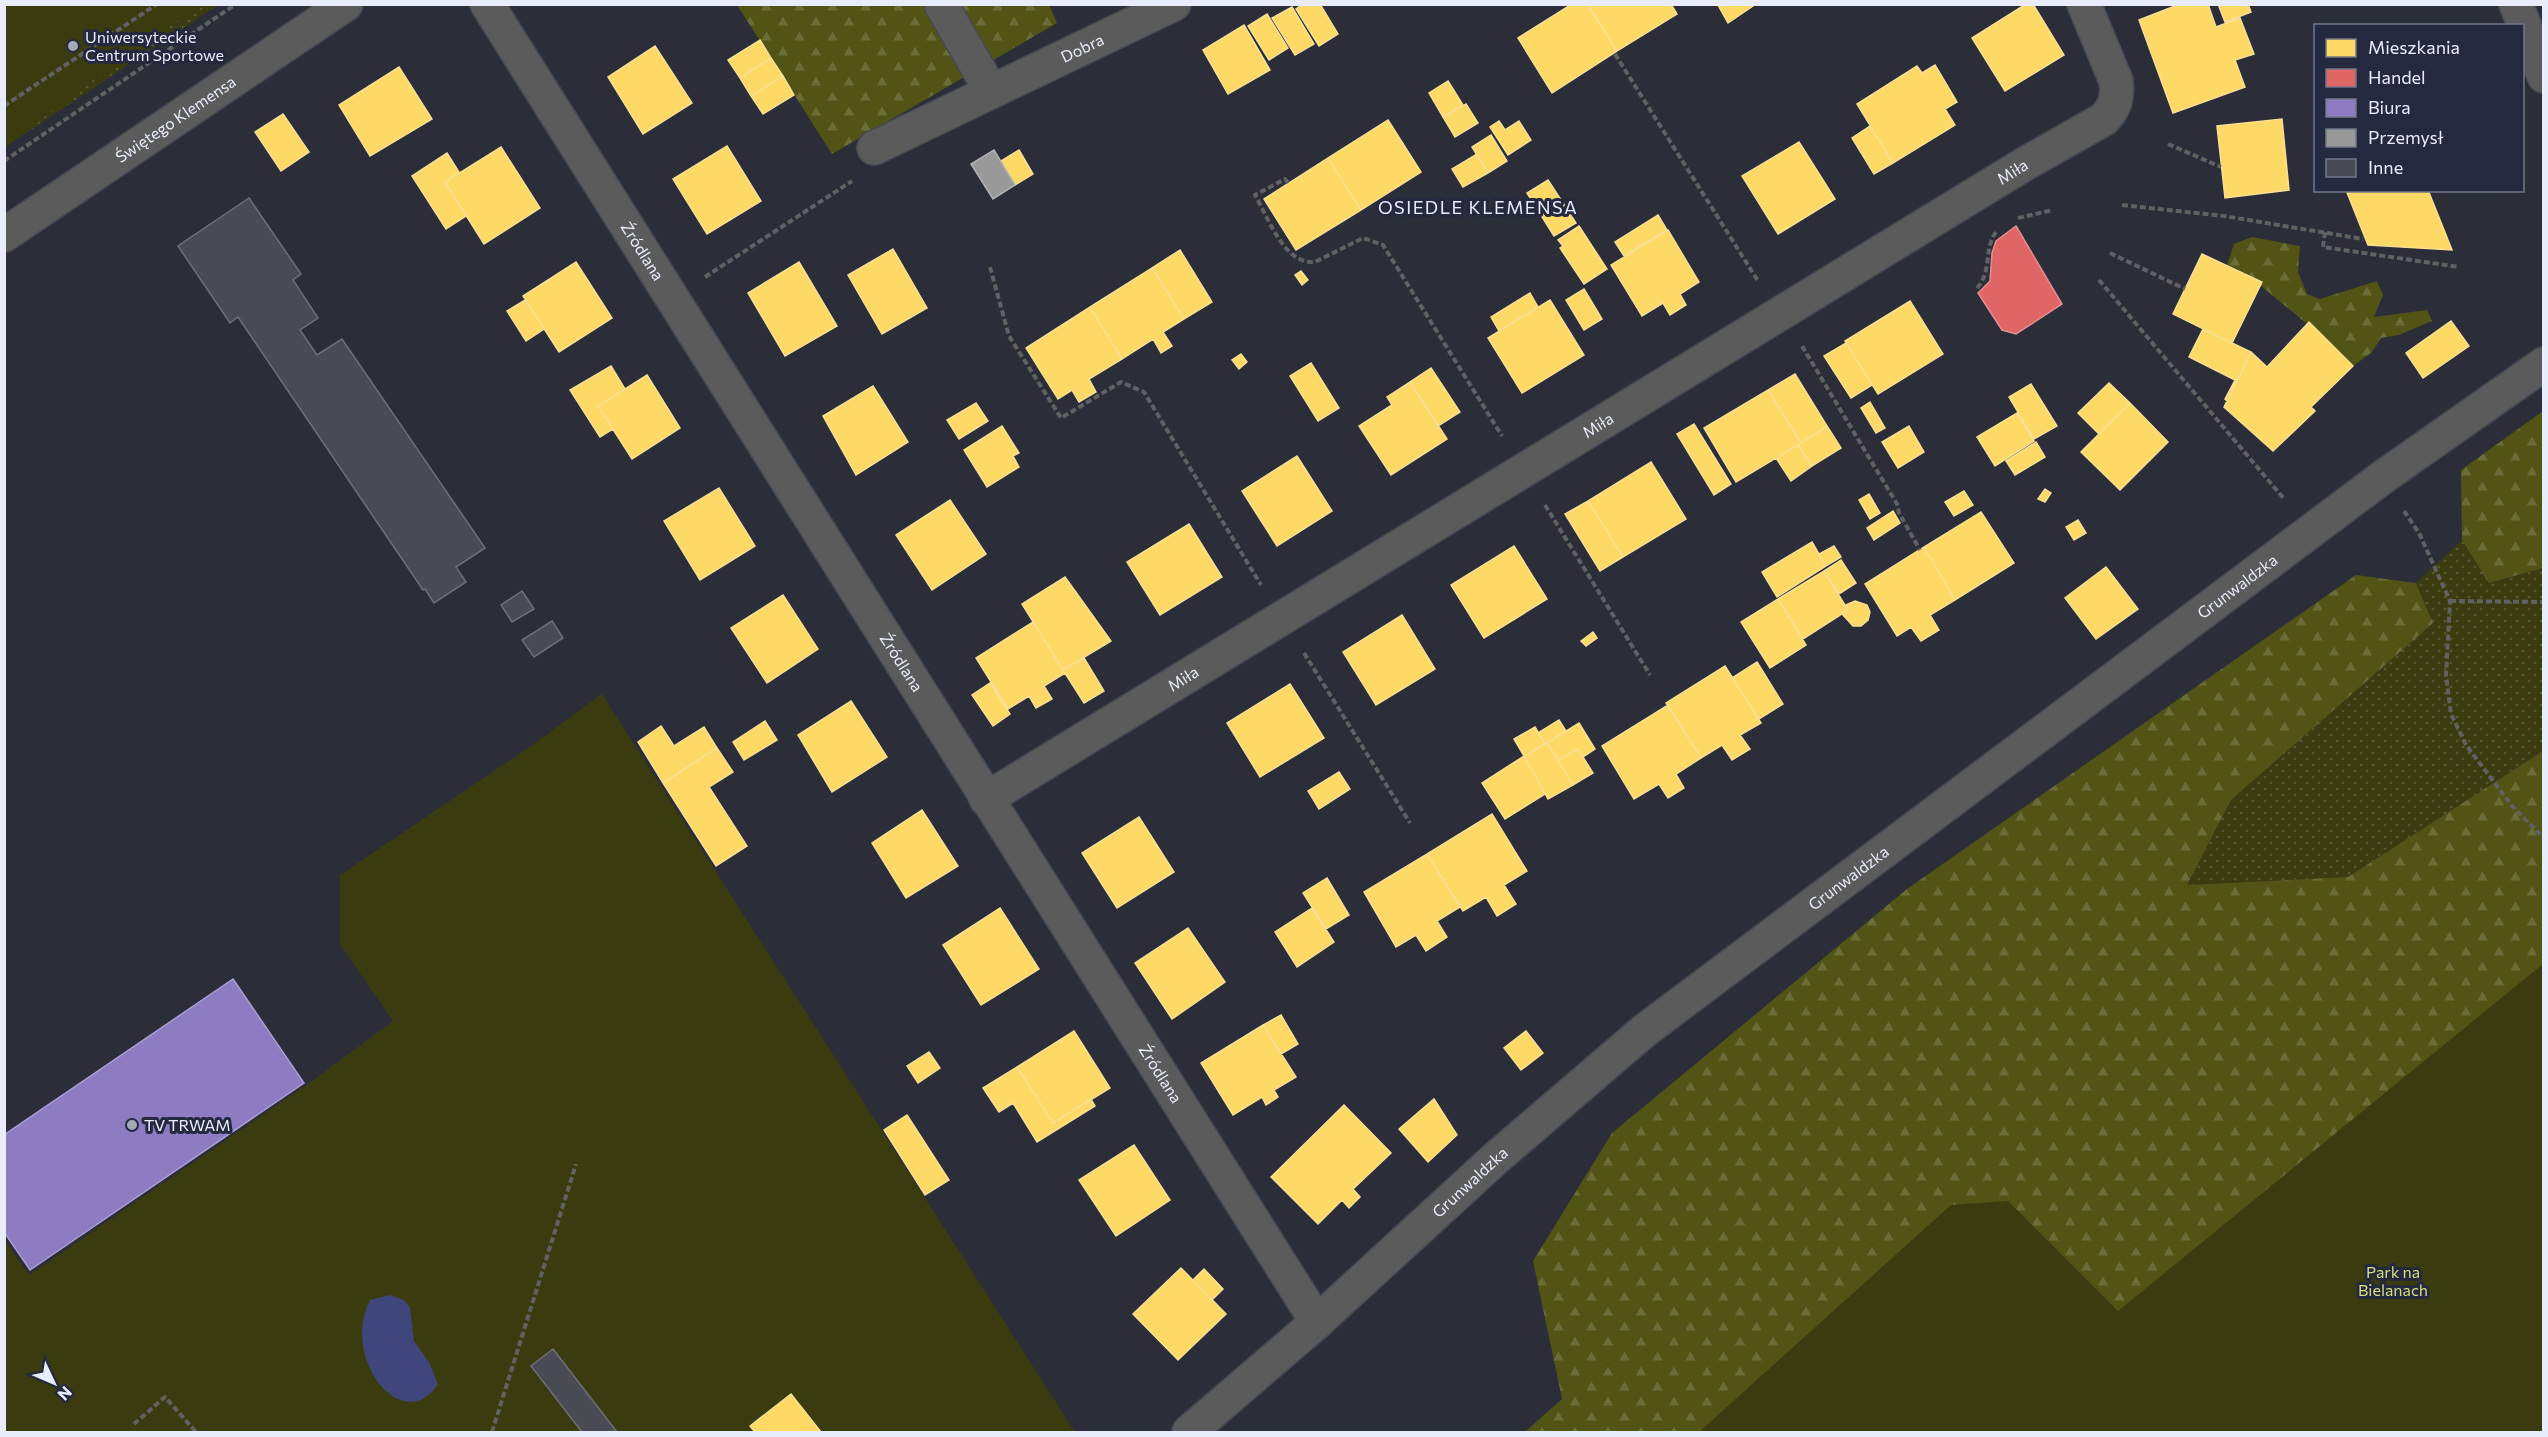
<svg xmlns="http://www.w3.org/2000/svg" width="2548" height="1437" font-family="Commissioner,sans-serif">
<defs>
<pattern id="grass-dots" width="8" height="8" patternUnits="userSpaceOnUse" patternTransform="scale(1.5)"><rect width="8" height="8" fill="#3a3c10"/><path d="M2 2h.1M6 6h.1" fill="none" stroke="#565834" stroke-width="1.8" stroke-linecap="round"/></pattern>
<pattern id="forest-firs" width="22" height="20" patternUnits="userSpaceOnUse" patternTransform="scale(1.5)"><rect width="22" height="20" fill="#515414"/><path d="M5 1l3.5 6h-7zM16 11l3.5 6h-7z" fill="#6a6d37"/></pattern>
</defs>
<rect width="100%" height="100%" fill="#2b2d39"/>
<path fill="url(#grass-dots)" d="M171 5H218L5 147 4 116Z
M2462 540 2489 583 2543 568V751L2348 877 2187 885 2231 800 2433 623 2416 583Z"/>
<path fill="url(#forest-firs)" d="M737 5H1049L1057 23 832 154Z
M2252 237 2300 246 2298 272 2307 294 2320 299 2377 281 2383 295 2374 317 2427 310 2432 321 2399 335 2381 338 2371 353 2353 366 2310 322 2307 324 2260 285 2262 282 2227 265 2234 244Z
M2543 411V568L2489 583 2462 540 2461 470Z
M2356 575 2416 583 2433 623 2231 800 2187 885 2348 877 2543 751V1432H1525L1562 1399 1533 1261 1612 1133 1907 889Z"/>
<path fill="#3a3c10" d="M5 4H201V5L82 88 5 147Z
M602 694 1075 1432H5L4 1239 29 1275 305 1086 393 1021 340 944V875L531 746Z
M2543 964V1432H1699L1951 1205 2008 1201 2118 1311Z"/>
<path fill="#3f467b" d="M390 1295 404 1300 410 1308 414 1341 429 1362 438 1384C404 1437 340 1360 370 1300Z"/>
<path fill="#ffd966" stroke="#f8df93" stroke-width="1.5" d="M1303 4H1320L1338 34 1319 46 1296 9Z
M1572 4H1587L1617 51 1552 93 1518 38Z
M1588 4H1671L1677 14 1617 51Z
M1756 4 1728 23 1718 5V4Z
M2026 4H2033L2064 55 2005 91 1972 38Z
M2180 4H2208L2216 27 2240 18 2254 54 2235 60 2245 87 2173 113 2139 20Z
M2218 4H2248L2251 12 2225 22Z
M1292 7 1314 44 1295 55 1272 18Z
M1267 14 1288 48 1269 60 1248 26Z
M1244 25 1270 70 1228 94 1203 50Z
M760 40 771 58 740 78 728 60Z
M655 46 692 103 643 134 608 77Z
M771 58 783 76 751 96 740 78Z
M1935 65 1957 102 1945 109 1955 125 1893 163 1857 104 1917 66 1922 73Z
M399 67 432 119 370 156 339 105Z
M783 76 794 95 763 114 751 96Z
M1448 81 1463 105 1443 117 1429 93Z
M1466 104 1478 123 1455 137 1443 117Z
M283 114 309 152 281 171 255 132Z
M2282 119 2289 190 2225 198 2217 126Z
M1388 120 1421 172 1361 210 1328 158Z
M1499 121 1505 130 1519 121 1531 140 1508 155 1490 127Z
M1870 126 1893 163 1874 174 1852 138Z
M1491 135 1507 161 1488 173 1472 147Z
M1799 142 1835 199 1778 234 1742 176Z
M727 146 761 201 707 234 673 179Z
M501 147 540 208 484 244 445 182Z
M1019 150 1033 174 1015 185 1001 161Z
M447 153 459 172 445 182 466 216 446 229 412 176Z
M1477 154 1488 173 1463 187 1452 169Z
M1328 158 1361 210 1296 250 1264 199Z
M1548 180 1576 223 1554 236 1527 193Z
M2346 190H2428L2452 250 2368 245Z
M1658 215 1667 230 1624 256 1615 242Z
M1579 226 1607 269 1584 284 1560 248 1563 246 1558 240Z
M1668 230 1699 282 1680 294 1686 305 1670 315 1663 303 1642 316 1611 265Z
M893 249 927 308 882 334 848 275Z
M1180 250 1212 302 1184 319 1152 268Z
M2202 254 2262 282 2232 343 2173 314Z
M576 262 612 318 559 352 523 296Z
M799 262 837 326 785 356 748 293Z
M1152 268 1184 319 1163 332 1172 346 1161 353 1153 339 1122 359 1090 307Z
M1301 271 1308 280 1302 285 1295 275Z
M1584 289 1602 319 1584 330 1566 300Z
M1530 293 1538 307 1499 331 1491 317Z
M525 300 544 329 526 341 507 311Z
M1550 300 1584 355 1522 393 1488 338Z
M1910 301 1943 354 1878 394 1845 341Z
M1090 307 1122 359 1089 379 1096 392 1079 402 1072 390 1058 399 1026 348Z
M2451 321 2469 346 2423 378 2406 353Z
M2309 322 2353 366 2311 407 2315 411 2273 451 2224 407 2251 352 2267 367Z
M2203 329 2251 352 2227 401 2225 399 2235 380 2189 357Z
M1846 343 1872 385 1851 398 1824 356Z
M1241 354 1247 362 1239 369 1232 360Z
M1311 363 1339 408 1318 421 1290 376Z
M611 366 625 389 598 406 613 429 600 437 570 390Z
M1431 368 1460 412 1438 426 1410 382Z
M1795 374 1827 426 1801 443 1768 390Z
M647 375 680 428 632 459 598 406Z
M1410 382 1447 439 1391 475 1359 426 1392 405 1387 397Z
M2109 383 2130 403 2099 434 2078 413Z
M2031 384 2057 426 2034 439 2009 397Z
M873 386 908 442 856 475 823 416Z
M1768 390 1801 443 1736 482 1704 428Z
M1870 402 1885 428 1876 433 1861 408Z
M976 403 988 421 959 439 947 420Z
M2130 403 2168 442 2120 490 2081 452Z
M2017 413 2034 441 1995 466 1977 437Z
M1694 424 1731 484 1714 495 1677 434Z
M1002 426 1019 453 1013 456 1019 467 987 487 964 450Z
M1827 426 1841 448 1812 466 1798 445Z
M1909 426 1924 452 1898 468 1882 442Z
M2036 442 2045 457 2015 475 2006 461Z
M1798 445 1812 466 1791 481 1776 458Z
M1297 456 1332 511 1277 546 1242 491Z
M1651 462 1686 519 1623 557 1588 501Z
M719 488 755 546 700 580 664 521Z
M2045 489 2051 493 2045 502 2038 499Z
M1964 491 1973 505 1954 516 1945 502Z
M1869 494 1880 513 1870 519 1859 500Z
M950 500 986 554 932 590 896 535Z
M1588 501 1623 557 1600 571 1565 514Z
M1893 511 1900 523 1874 540 1867 528Z
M1981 512 2014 563 1955 600 1924 547Z
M2078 520 2086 533 2074 540 2066 527Z
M1189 524 1222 577 1160 615 1127 562Z
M1812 542 1826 566 1777 597 1762 572Z
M1514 546 1547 599 1484 638 1451 585Z
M1834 546 1841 557 1826 566 1819 554Z
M1924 547 1955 600 1930 615 1939 630 1921 641 1911 627 1897 636 1865 584Z
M1841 560 1856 583 1839 594 1824 571Z
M2106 567 2138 609 2096 639 2065 598Z
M1824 571 1848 610 1803 639 1778 599Z
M1065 577 1111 641 1063 670 1022 604Z
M783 595 818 649 767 683 731 628Z
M1778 599 1806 645 1770 668 1741 622Z
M1855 601 1867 605 1870 612 1868 620 1861 626H1853L1842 614 1848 610 1846 605Z
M1402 615 1435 669 1376 705 1343 652Z
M1033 622 1065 673 1044 686 1052 699 1036 708 1029 696 1008 709 976 658Z
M1593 632 1597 638 1586 646 1581 641Z
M1084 658 1104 691 1084 703 1063 670Z
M1757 662 1783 704 1759 719 1732 678Z
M1725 666 1761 723 1740 735 1750 749 1732 760 1722 745 1701 758 1666 703Z
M990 683 1010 714 993 726 972 695Z
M1290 684 1324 738 1260 777 1227 723Z
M851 701 887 757 832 792 798 735Z
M1668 705 1701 758 1676 774 1684 788 1668 798 1659 784 1634 799 1602 746Z
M1559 720 1566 731 1545 744 1538 733Z
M765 721 777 740 744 760 733 742Z
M1579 723 1595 749 1583 757 1578 749 1558 760 1547 743Z
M661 726 674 746 704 727 717 748 663 783 638 742Z
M1535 727 1545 744 1524 756 1514 739Z
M1547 743 1573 785 1548 799 1524 756Z
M717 748 733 772 709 787 747 846 716 866 663 783Z
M1578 749 1593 773 1573 785 1558 760Z
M1524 756 1545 794 1505 819 1482 783Z
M1339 772 1350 789 1319 809 1308 791Z
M922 810 958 866 906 898 872 843Z
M1492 814 1527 871 1504 885 1516 904 1497 916 1486 897 1463 911 1427 854Z
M1139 817 1174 872 1117 908 1082 853Z
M1427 854 1460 907 1437 921 1447 937 1426 951 1416 935 1396 947 1364 892Z
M1327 878 1349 915 1326 929 1303 893Z
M1000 908 1039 969 981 1005 943 945Z
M1312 908 1334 942 1297 967 1275 932Z
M1188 928 1225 982 1172 1019 1135 963Z
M1281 1015 1298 1044 1281 1054 1263 1025Z
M1263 1025 1296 1077 1274 1090 1278 1097 1266 1105 1262 1097 1233 1115 1201 1063Z
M1074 1031 1110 1088 1053 1123 1017 1067Z
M1526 1031 1543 1053 1521 1070 1504 1048Z
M929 1052 940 1068 918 1083 907 1066Z
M1017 1067 1053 1123 1091 1099 1095 1106 1037 1142 1013 1103 999 1112 983 1088Z
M1434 1099 1457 1135 1428 1162 1399 1129Z
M1344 1105 1391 1153 1353 1189 1360 1197 1349 1208 1342 1200 1318 1224 1271 1177Z
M907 1115 949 1180 925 1195 884 1130Z
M1134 1145 1170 1200 1116 1236 1079 1180Z
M1181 1268 1226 1314 1178 1360 1133 1314Z
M1204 1269 1223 1289 1212 1300 1193 1280Z
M791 1394 821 1432H755L750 1426Z"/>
<path fill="#e06666" stroke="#e38e93" stroke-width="1.5" d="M2016 226 2062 304 2016 334 2002 330 1978 293 1990 281 1992 253 1996 241Z"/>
<path fill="#8e7cc3" stroke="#a99ed4" stroke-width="1.5" d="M233 979 304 1083 30 1270 4 1232V1135Z"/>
<path fill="#999" stroke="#b1b2b6" stroke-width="1.5" d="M994 150 1015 185 993 199 971 164Z"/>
<path fill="#484a54" stroke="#6d6f79" stroke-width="1.5" d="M249 198 301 274 293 280 318 318 300 330 317 355 342 339 485 548 456 567 466 582 434 603 425 589 423 590 238 317 230 323 178 246Z
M522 591 534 609 512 622 501 605Z
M552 621 563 638 534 657 522 640Z
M553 1349 617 1432H582L531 1366Z"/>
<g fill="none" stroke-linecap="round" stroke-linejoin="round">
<defs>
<g id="minor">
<path id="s1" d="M487 4 1317 1322"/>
<path d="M941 4 991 91"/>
<path d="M2516 4 2544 76"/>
<path id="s2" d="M874 148 1174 4"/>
<path id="s3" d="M4 235 346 4"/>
<path id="s4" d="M986 799 2023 165 2104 119C2115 108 2118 97 2116 81L2084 4"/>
<path id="s5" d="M1189 1432 1317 1322 1496 1158 1644 1031 2383 477 2544 364"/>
</g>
</defs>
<use href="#minor" stroke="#464953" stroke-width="36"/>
<path stroke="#606163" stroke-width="4" stroke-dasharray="6 3" stroke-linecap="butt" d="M1615 54 1758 281
M4 106 157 4
M2168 144 2221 167
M4 161 236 4
M1288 183 1285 179 1255 195C1268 217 1284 265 1315 262L1363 238 1383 245 1502 436
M2122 205 2224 216 2363 239
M2018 218 2053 210
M2325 232 2323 247 2459 267
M2110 253 2185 289
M990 267 1009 336 1061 418 1121 382 1144 392 1261 585
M705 277 852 181
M2099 280 2285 500
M1977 288C1993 271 1983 247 1997 231
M1802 346 1897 504 1899 513 1920 550
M1545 505 1650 675
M2404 511 2419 533 2450 601 2446 675 2451 714 2466 745 2512 806 2544 838
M2450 601 2544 602
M1304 653 1410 823
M134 1424 165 1397 196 1432
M492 1432 576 1164"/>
<use href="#minor" stroke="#5a5b5a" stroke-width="33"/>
</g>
<g fill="#a6a9b7" stroke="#25293f" stroke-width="2">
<circle cx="73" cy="46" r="6"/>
<circle cx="132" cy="1125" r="6"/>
</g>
<g text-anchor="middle" stroke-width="6" stroke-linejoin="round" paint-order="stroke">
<g font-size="16" fill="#e9ecfb" stroke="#25293f" text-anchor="start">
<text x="85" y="43">Uniwersyteckie<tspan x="85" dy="18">Centrum Sportowe</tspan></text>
<text x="144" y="1131">TV TRWAM</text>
</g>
<g font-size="16" fill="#e9ecfb" stroke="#25293f">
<text dy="6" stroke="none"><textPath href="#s2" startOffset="231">Dobra</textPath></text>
<text dy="6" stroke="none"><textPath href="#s3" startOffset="207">Świętego Klemensa</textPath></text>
<text dy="6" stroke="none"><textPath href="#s4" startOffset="1203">Miła</textPath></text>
<text dy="6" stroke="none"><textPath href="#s1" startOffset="292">Źródlana</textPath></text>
<text dy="6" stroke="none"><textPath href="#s4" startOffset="717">Miła</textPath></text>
<text dy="6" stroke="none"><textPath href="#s5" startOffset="1348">Grunwaldzka</textPath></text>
<text dy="6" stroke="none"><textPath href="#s1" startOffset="778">Źródlana</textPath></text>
<text dy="6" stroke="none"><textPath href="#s4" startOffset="231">Miła</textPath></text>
<text dy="6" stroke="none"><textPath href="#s5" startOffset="862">Grunwaldzka</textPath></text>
<text dy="6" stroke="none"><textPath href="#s1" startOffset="1264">Źródlana</textPath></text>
<text dy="6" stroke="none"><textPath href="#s5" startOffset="376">Grunwaldzka</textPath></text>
</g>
<g font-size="16" fill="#d7de7b" stroke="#25293f">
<text x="2393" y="1278">Park na<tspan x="2393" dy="18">Bielanach</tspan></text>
</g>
<g font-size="18" letter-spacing="1.5" fill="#e9ecfb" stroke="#25293f">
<text x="1478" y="214">OSIEDLE KLEMENSA</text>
</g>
</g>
<rect width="2548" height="1437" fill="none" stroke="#e9ecfb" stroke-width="12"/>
<rect x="2314" y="24" width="210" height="168" fill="#25293f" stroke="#73778a" stroke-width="1.5"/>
<rect x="2326" y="39" width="30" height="18" fill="#ffd966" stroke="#73778a" stroke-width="1.5"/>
<text x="2368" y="54" font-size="18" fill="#e9ecfb">Mieszkania</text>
<rect x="2326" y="69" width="30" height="18" fill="#e06666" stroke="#73778a" stroke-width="1.5"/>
<text x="2368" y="84" font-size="18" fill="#e9ecfb">Handel</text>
<rect x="2326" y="99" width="30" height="18" fill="#8e7cc3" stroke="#73778a" stroke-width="1.5"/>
<text x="2368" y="114" font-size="18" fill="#e9ecfb">Biura</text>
<rect x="2326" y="129" width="30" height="18" fill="#999999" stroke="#73778a" stroke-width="1.5"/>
<text x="2368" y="144" font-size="18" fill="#e9ecfb">Przemysł</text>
<rect x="2326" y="159" width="30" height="18" fill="#484a54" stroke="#73778a" stroke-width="1.5"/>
<text x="2368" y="174" font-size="18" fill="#e9ecfb">Inne</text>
<g transform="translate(54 1383) rotate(134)" stroke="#25293f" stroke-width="4.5" paint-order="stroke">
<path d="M0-4.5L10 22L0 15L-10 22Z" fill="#e9ecfb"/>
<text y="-9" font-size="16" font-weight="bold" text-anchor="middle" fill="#e9ecfb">N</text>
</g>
</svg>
